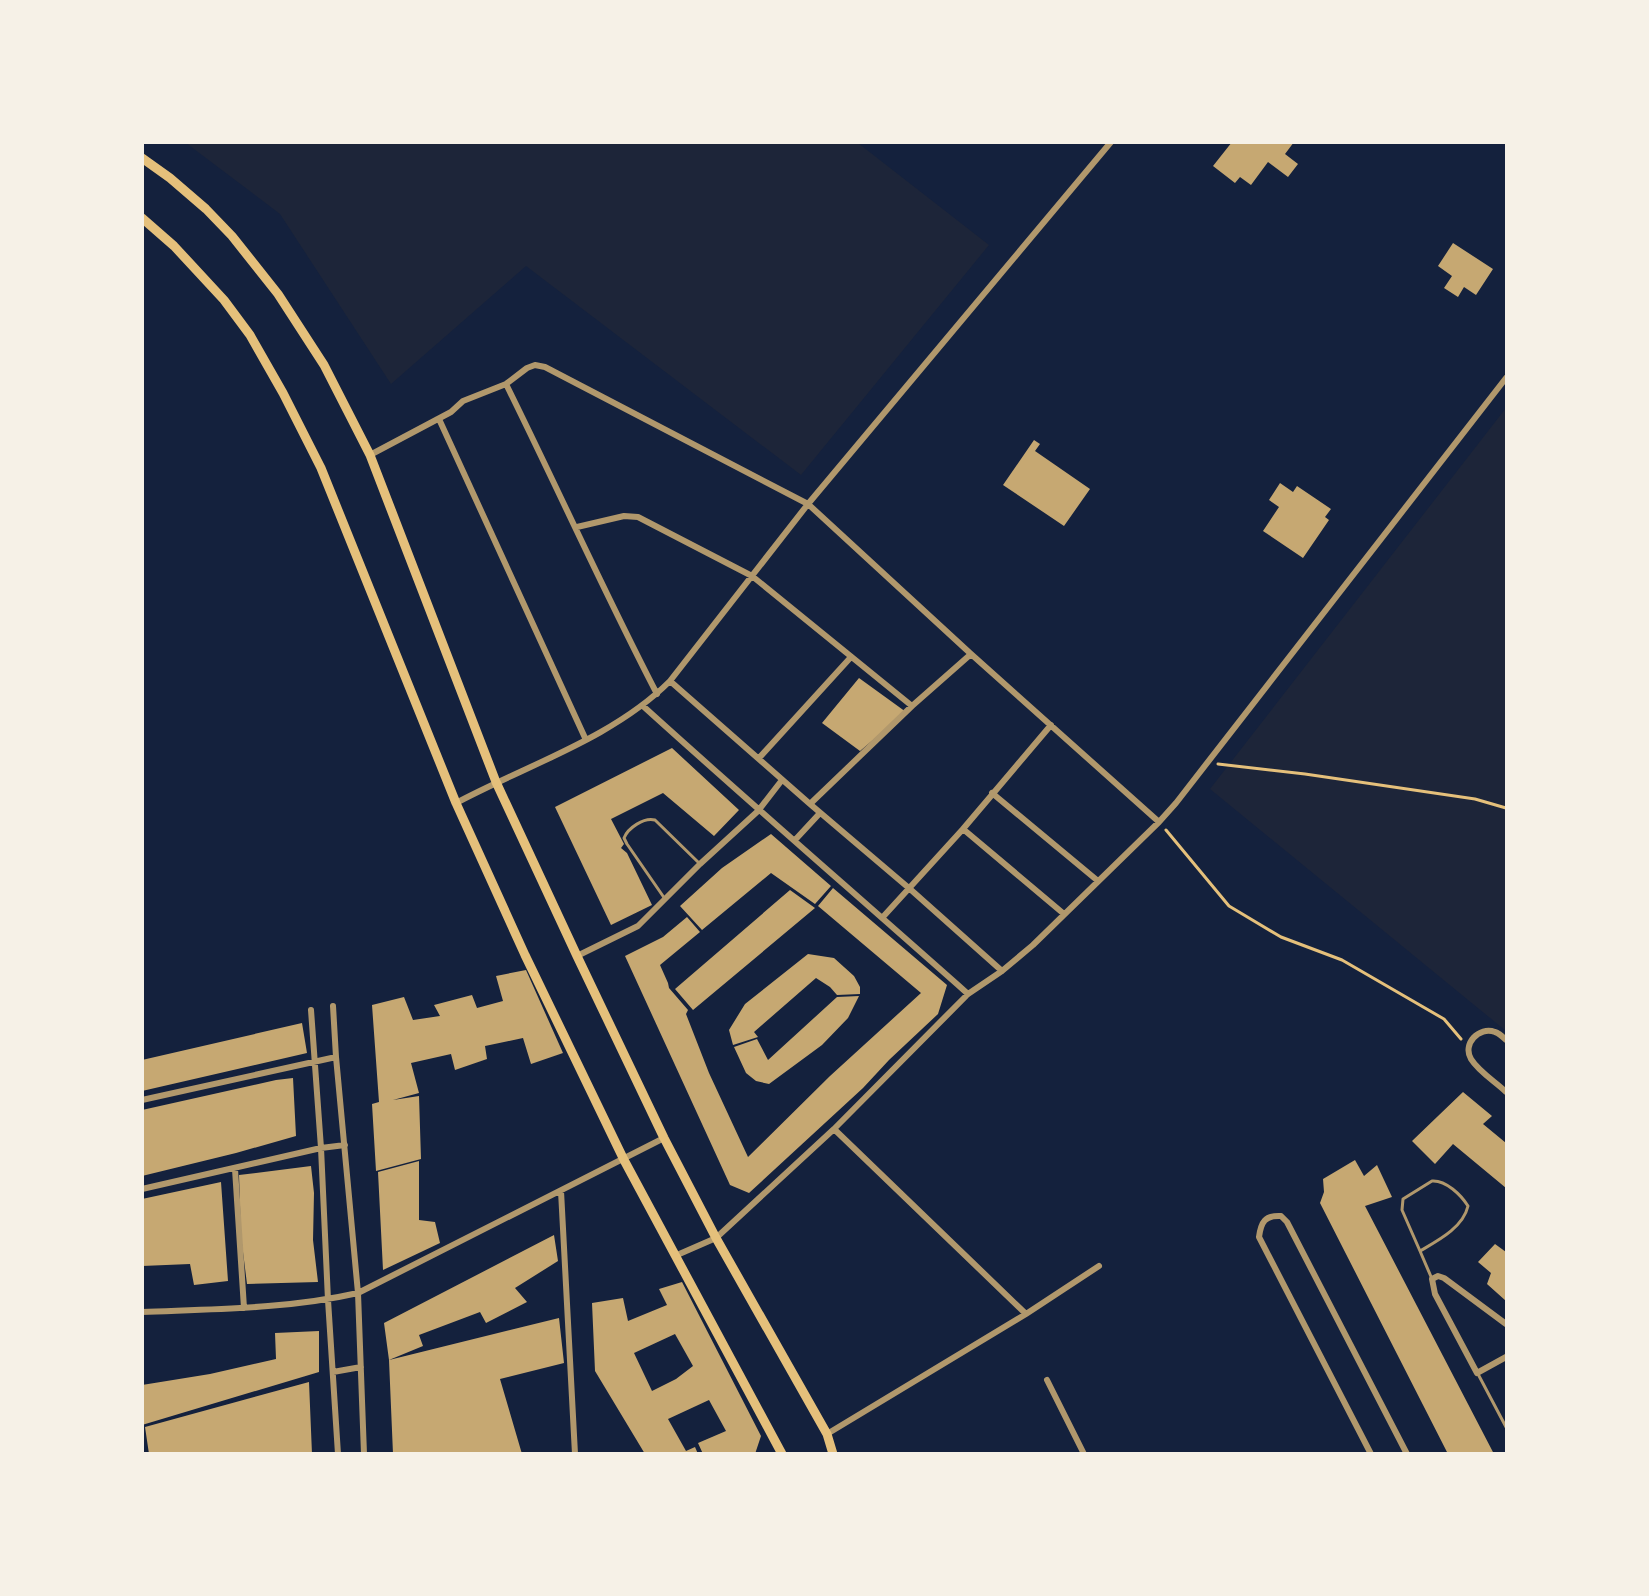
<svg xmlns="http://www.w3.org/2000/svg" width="1649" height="1596" font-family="Roboto,sans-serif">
<rect width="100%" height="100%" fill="#14213d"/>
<path fill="#1d2539" d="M186 143H858L989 245 801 475 526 266 391 384 280 214Z
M1506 408V1031L1210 789Z"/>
<path fill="#c6a872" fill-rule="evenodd" d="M1232 142H1294L1285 154 1298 164 1288 177 1268 162 1251 185 1240 177 1235 183 1213 166Z
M1453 243 1493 269 1476 295 1464 287 1458 297 1444 288 1452 276 1438 266Z
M1034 440 1040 444 1035 451 1090 489 1064 526 1003 485Z
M1280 483 1293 492 1297 486 1331 509 1325 517 1329 520 1303 558 1263 531 1279 507 1269 500Z
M859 678 906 712 860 751 822 723Z
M672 748 739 810 714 836 663 793 611 819 624 844 621 848 627 853 652 905 611 925 555 807Z
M771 834 831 886 815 904 771 873 702 930 680 906 722 868Z
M833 888 947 985 938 1014 889 1060 863 1088 749 1193 730 1185 625 956 663 937 687 917 700 932 660 965 668 983 669 988 688 1010 686 1014 709 1073 748 1157 830 1076 921 993 818 906Z
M790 890 815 908 693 1010 675 989Z
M808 954 834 958 854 976 860 987V994L837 995 830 987 816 978 754 1032 758 1037 733 1045 729 1030 745 1004Z
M526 970 563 1053 531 1064 523 1038 485 1046 487 1059 455 1070 451 1054 411 1063 419 1093 393 1100 419 1096 421 1159 376 1171 372 1104 379 1102 372 1005 404 997 413 1020 440 1016 434 1005 472 995 477 1008 503 1001 496 976Z
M859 996 848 1018 822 1045 769 1084 756 1081 746 1073 734 1047 757 1039 768 1060 837 997Z
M302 1023 307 1053 142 1091V1060Z
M293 1078 296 1136 236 1153 142 1176V1110L276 1080Z
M1463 1092 1492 1116 1483 1124 1506 1143V1188L1453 1144 1435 1164 1412 1141Z
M1355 1160 1364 1176 1377 1165 1392 1197 1365 1206 1494 1454H1448L1320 1203 1324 1192 1323 1179Z
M419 1161V1220L435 1222 440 1243 383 1270 378 1172Z
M311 1166 314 1193 313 1240 318 1282 247 1284 241 1236 239 1175Z
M221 1182 228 1281 194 1285 190 1264 142 1266V1199Z
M554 1235 558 1261 515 1288 527 1302 486 1323 480 1312 419 1335 423 1346 389 1360 559 1318 564 1363 500 1379 522 1454H393L389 1360 384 1323Z
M1495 1244 1506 1252V1301L1487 1284 1491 1273 1478 1262Z
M682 1282 761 1436 755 1454H703L698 1443 726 1431 709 1400 668 1419 686 1451 695 1447 698 1454H645L595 1371 592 1303 623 1298 628 1321 667 1305 659 1289ZM675 1334 693 1366 676 1379 652 1391 634 1353Z
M319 1331V1372L142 1425V1385L210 1374 276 1359 275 1333Z
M309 1382 312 1454H149L145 1427Z"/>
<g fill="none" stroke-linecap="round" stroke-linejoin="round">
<path stroke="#e5c07b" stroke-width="3" d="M1218 764 1305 774 1475 799 1506 808
M1166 830 1229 906 1281 937 1342 960 1444 1019 1461 1039"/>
<path stroke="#b1986c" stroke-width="3" d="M665 899 627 844 624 838C628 828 644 817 655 820L699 863
M1432 1181C1446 1180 1461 1195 1468 1206 1463 1228 1437 1241 1420 1251L1402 1210 1403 1199Z
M1420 1251 1432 1279
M1478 1374 1506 1427"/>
<path stroke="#b1986c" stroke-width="6" d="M506 384C557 487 604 592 657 694
M439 419 586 740
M370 455 451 412 463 401 506 384 527 368 535 365 545 367 808 504 971 654 1159 822
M577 527 624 516 638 517 752 576 912 706
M670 681 810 804 910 889 1002 971
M643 706C750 803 860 898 968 994
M759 758 851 657
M992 793 1098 881
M456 803C527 765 613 738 670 681L808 504 1111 142
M810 804 912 706 971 654
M963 829 1064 914
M795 840 820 813
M882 918 963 829 1051 725
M577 956 638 926 700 864 758 811 782 780
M333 1006 336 1057 358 1293 364 1454
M311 1010 321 1148 328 1300 338 1454
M1506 1040C1503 1037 1499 1033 1495 1032 1479 1026 1462 1044 1471 1059 1479 1072 1496 1082 1506 1092
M142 1100 336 1057
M834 1129 1026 1314
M235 1169 244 1308
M142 1189 321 1148 345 1145
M561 1191 575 1454
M677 1255 716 1238 834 1129 968 994 1002 971 1033 945 1159 822 1176 803 1506 378
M142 1312C214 1309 288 1309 358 1293L664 1138
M1506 1324 1444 1278 1438 1276 1432 1279 1435 1294 1477 1373 1506 1357
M333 1372 361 1367
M1047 1380 1084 1454
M827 1434 1026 1314 1099 1266
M1371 1454 1259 1237C1261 1222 1265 1215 1281 1216L1287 1222 1407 1454"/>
<path stroke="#e5c07b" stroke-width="9" d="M142 158 170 178 206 209 232 236 278 294 324 365 370 455 496 782 577 956 664 1138 716 1238 827 1434 833 1454
M142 218 174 246 224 300 250 335 283 393 321 468 456 803 525 955 624 1160 782 1454"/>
</g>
<rect width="1649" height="1596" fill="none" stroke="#f6f1e7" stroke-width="288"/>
</svg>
